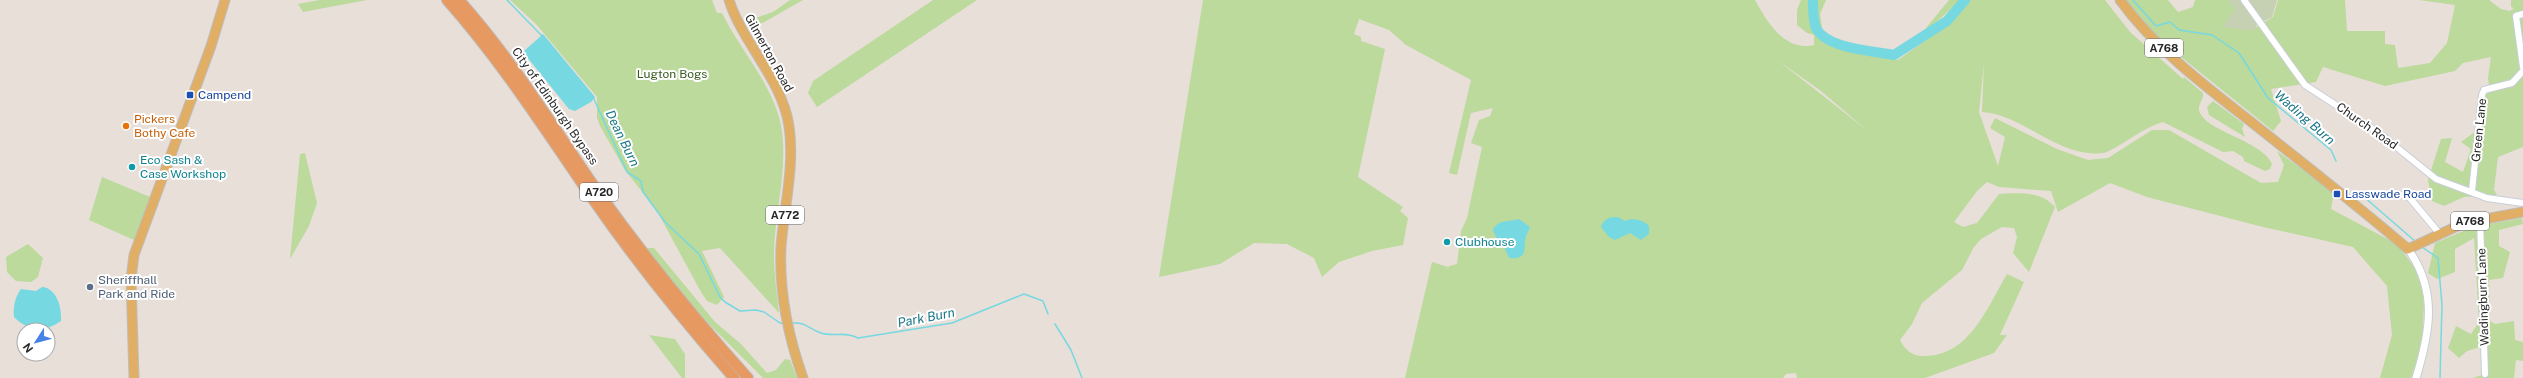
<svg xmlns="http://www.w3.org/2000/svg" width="2523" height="378" font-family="'Public Sans',sans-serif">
<rect width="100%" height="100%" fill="#e8dfd9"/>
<path fill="#bbda9b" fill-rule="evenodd" d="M320 0H367L303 12 298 4Z
M510 0H712L717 13H722C739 48 768 79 779 117 791 161 774 211 774 256 774 275 777 294 779 313L720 248 702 251 724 297 717 305 707 301 701 292 657 211 625 170 600 126 597 118V97L536 24Z
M790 0H803L750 30 747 21 773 12Z
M933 0H977L817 107 808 93 813 81Z
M1203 0H1755C1767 22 1785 52 1814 45V35L1807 33 1797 25V10L1801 0H1826L1820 14 1822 27 1815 35C1840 51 1869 54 1898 60L1950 23 1969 0H2105L2130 32 2183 79 2184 77 2203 93C2204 99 2198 104 2199 110 2203 131 2262 140 2272 164L2270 169 2265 171 2244 161 2243 157 2233 151 2223 152 2163 122C2143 127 2115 151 2103 153 2057 158 2025 115 1982 112L1984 63 1979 112 1998 166 2005 137 1990 128 1995 118 2057 149 2088 160 2108 158 2152 130H2169L2261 183 2278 182 2284 165 2277 151 2334 192 2331 209 2397 244 2421 276 2424 304 2422 345 2411 378H2380L2392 335 2387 286 2353 247 2263 227 2147 197 2110 183 2058 212 2051 191 1999 187 1987 182 1977 191 1954 222 1963 227 1977 223 1999 194C2019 193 2041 191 2055 207L2029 272 2013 253 2017 237 2014 228 2002 227 1981 239 1974 247 1962 270 1922 303 1912 324 1900 340C1905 350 1912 356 1923 356 1969 357 1987 308 2007 274L2024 282 2000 335H2007L1994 353 1925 378H1797L1796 373 1786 374 1783 378H1405L1432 262 1448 267 1447 270 1449 266 1457 264 1461 231 1467 218 1482 147 1471 143 1479 120 1490 116 1493 108 1471 113 1457 175 1449 173 1471 80 1406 45 1389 30 1359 19 1354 34 1361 37V41L1385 49 1358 177 1403 207 1400 211 1408 218 1403 245 1372 251 1339 262 1322 277 1314 258 1287 244 1254 243 1220 264 1159 277ZM1776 59 1821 91 1868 131Z
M1949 0H1960L1926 32V28Z
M2126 0H2168L2178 12 2193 7 2195 0H2235L2253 29 2273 17 2278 0H2345L2347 31H2385V44L2395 45 2398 68 2430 63 2447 43 2455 5 2419 0H2489L2501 9 2510 11 2514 8 2511 7V0H2523V147L2498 157 2494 190 2497 195 2464 197 2444 206 2432 201 2428 180 2441 139 2452 138 2445 162 2463 172 2471 149 2461 142 2476 131 2481 96 2490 92 2488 78 2491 57 2463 63 2455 71 2385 86 2323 67 2316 82 2271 89 2281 121 2273 131 2155 36Z
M2213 101 2244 124 2242 129 2245 137 2209 115 2207 107Z
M305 153 317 203 309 226 290 259 300 154Z
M102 177 150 197 134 240 89 220Z
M2522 218 2523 224 2499 230V246L2510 252 2503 278 2489 280 2490 321 2495 324 2514 321 2515 340 2523 342V361L2516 360 2514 378H2473L2485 374 2483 346 2467 351 2459 358 2448 348 2456 326 2471 334 2479 322 2474 238 2455 249V272L2437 279 2428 273 2435 243 2473 227Z
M28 244 43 258 38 277 31 282 16 281 7 272 6 257Z
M647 248H654L715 322 741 344 767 373 776 370 785 359 790 360 797 378H763L690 305Z
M649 335 675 339 685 354V378H682Z"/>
<path fill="#c6d0b2" d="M2228 0H2240L2257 24 2254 31 2222 27 2235 9Z
M2247 0H2277L2272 17 2262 22Z"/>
<path fill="#76d8e1" d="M543 34 595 97 591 102 575 111 569 109 523 52Z
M1618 217 1625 221C1632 217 1644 220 1649 226V234L1641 240 1630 233 1615 240 1609 237 1601 227C1604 218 1610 217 1618 217Z
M1519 219 1530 227C1529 231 1527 233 1526 236 1523 248 1529 260 1509 258L1502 242 1497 239 1493 230C1498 219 1509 222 1519 219Z
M42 287C57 288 62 308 61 321 44 333 28 331 14 317 13 307 15 297 21 289L36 291Z"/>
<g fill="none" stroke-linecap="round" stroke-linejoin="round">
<path stroke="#76d8e1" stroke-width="1.5" d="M507 0 542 36
M2133 0 2156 26 2170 22 2179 30 2212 35 2239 53 2268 98 2331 150 2336 161
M593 97 627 172 641 181 643 192 665 222 699 254 720 297 725 302 740 311 756 310 764 312 780 323H784
M2363 196 2416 242
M2422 247 2438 258 2442 305 2440 378
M792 323C807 322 808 329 821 333 833 337 846 331 858 338L952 323 1024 294 1043 301 1048 314
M1055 324 1071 350 1082 378"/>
<path stroke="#76d8e1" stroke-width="10" d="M1813 0C1813 8 1813 21 1816 28 1827 49 1873 51 1894 55L1947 21 1965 0"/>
<defs>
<path id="minor" d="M2244 0 2305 85 2379 133 2436 179 2487 198 2523 203
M2523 14 2516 16 2523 67
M2472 191 2482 95 2484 90 2512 83 2523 71
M2394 193 2409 197 2439 233
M2480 219 2485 374"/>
<path id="tertiary" d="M2408 249C2438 291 2430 332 2416 378"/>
<path id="primary" d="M729 0C743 44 782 79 789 126 795 166 784 207 781 247 779 291 788 336 803 378
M2120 0C2155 48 2204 85 2250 121 2304 164 2357 205 2408 249L2464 223 2523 212
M134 378 131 279 134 255 211 46 225 0"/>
<path id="trunk" d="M447 0C501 61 544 128 590 195 634 259 683 320 734 378
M459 0C511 58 552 125 596 189 643 255 694 318 748 378"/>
</defs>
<use href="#minor" stroke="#c8ced8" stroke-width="8"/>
<use href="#tertiary" stroke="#c8ced8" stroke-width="9"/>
<use href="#primary" stroke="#bebebe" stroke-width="11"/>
<use href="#trunk" stroke="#bebebe" stroke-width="12"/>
<use href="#minor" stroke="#fff" stroke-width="6"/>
<use href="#tertiary" stroke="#fff" stroke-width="7"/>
<use href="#primary" stroke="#e1ae65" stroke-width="9"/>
<use href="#trunk" stroke="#e79962" stroke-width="10"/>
</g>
<g fill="#1a4fb4" stroke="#fff" stroke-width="1.5">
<rect x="186" y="91" width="8" height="8" rx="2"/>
<rect x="2333" y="190" width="8" height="8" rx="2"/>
</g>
<circle fill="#e8710a" stroke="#fff" stroke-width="1.5" cx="126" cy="126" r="4"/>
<g fill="#0f9aa8" stroke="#fff" stroke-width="1.5">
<circle cx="132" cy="167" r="4"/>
<circle cx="1447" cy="242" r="4"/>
</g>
<circle fill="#5c6f8a" stroke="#fff" stroke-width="1.5" cx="90" cy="287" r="4"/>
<g text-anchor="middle" stroke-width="4" stroke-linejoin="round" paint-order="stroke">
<g fill="#fff" stroke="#686868" stroke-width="1">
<rect x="2145" y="39" width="38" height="18" rx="3"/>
<rect x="580" y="183" width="38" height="18" rx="3"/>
<rect x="766" y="206" width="38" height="18" rx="3"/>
<rect x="2451" y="212" width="38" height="18" rx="3"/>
</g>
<g font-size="11" font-weight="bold" fill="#272727">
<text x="2164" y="52">A768</text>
<text x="599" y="196">A720</text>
<text x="785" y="219">A772</text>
<text x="2470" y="225">A768</text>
</g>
<g font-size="12" fill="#272727" stroke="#fff">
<text transform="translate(769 53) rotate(61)" y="4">Gilmerton Road</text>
<text transform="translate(555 106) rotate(55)" y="4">City of Edinburgh Bypass</text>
<text transform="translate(2367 126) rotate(35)" y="4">Church Road</text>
<text transform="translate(2479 130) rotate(-84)" y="4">Green Lane</text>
<text transform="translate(2483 297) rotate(-92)" y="4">Wadingburn Lane</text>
</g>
<g font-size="12" fill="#375b20" stroke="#fff">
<text x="672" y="78">Lugton Bogs</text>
</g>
<g font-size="12" fill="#164399" stroke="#fff" text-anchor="start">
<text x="198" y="99">Campend</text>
<text x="2345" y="198">Lasswade Road</text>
</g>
<g font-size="12" fill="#c56008" stroke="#fff" text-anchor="start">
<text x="134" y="123">Pickers<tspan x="134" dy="14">Bothy Cafe</tspan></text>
</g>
<g font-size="12" fill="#0d838f" stroke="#fff" text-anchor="start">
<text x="140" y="164">Eco Sash &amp;<tspan x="140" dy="14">Case Workshop</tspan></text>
<text x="1455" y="246">Clubhouse</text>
</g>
<g font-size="12" fill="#4e5e75" stroke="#fff" text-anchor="start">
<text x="98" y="284">Sheriffhall<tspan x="98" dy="14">Park and Ride</tspan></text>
</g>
<g font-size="13" font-style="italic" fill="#1a7688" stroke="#fff">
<text transform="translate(2305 117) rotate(41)" y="5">Wading Burn</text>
<text transform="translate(623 138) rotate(64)" y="5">Dean Burn</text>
<text transform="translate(926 317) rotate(-11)" y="5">Park Burn</text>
</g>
</g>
<g transform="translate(36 342) rotate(234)"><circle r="19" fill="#ffffff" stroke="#a9a9a9"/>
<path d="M0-3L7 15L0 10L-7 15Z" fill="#4882e7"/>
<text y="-6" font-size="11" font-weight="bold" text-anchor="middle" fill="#272727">N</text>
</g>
</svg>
